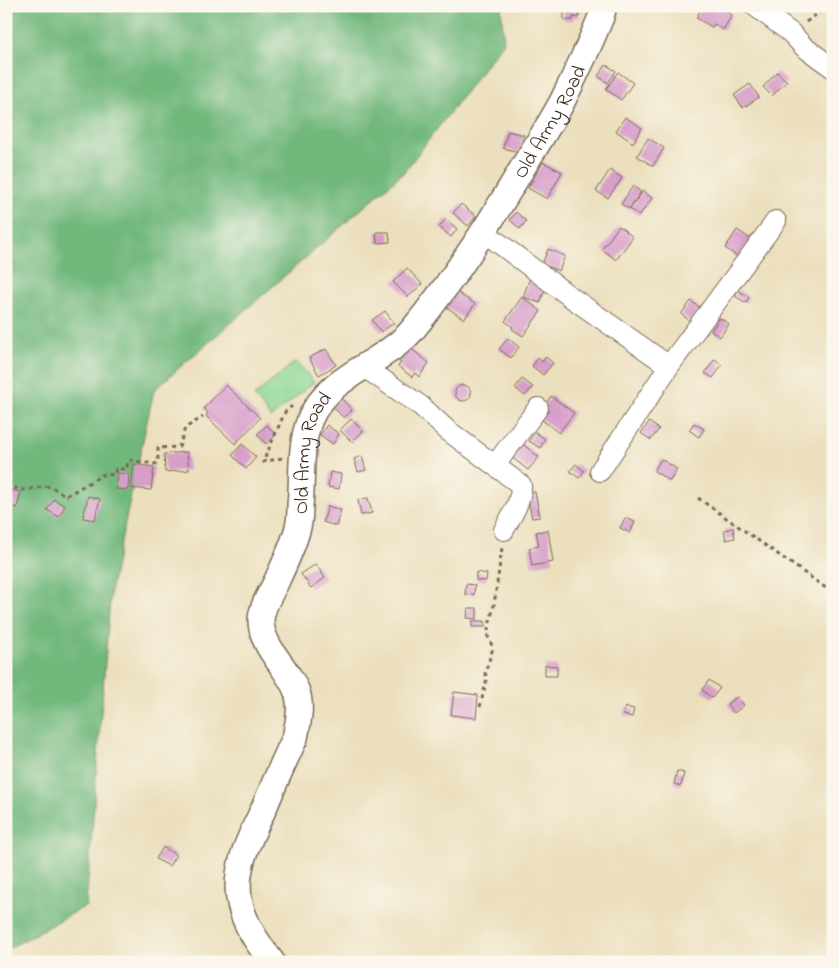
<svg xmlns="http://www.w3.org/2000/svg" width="839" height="968" font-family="'Indie Flower',sans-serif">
<rect width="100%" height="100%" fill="#fbf7ec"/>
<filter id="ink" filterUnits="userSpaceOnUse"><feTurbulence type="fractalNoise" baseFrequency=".02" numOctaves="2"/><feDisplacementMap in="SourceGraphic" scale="10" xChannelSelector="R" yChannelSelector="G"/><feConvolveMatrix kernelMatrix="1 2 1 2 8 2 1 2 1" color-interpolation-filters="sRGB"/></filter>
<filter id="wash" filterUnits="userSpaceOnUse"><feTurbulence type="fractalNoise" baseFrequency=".0096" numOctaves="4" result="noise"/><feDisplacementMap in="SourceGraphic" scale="20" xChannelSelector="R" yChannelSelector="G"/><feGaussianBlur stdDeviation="1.12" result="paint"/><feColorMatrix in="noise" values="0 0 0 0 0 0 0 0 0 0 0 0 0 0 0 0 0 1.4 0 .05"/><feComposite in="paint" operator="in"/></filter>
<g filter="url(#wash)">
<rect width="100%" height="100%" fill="#ebdfbd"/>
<path fill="#8cd793" stroke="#648058" d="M296 361 314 382 271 418 254 396Z"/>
<path fill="#71b87d" stroke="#56714e" d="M6 6H501L504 42 404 172 154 390 111 587 86 906 6 950Z"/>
<g id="blocks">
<path fill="#d79eca" d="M703 6H723L722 8 732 15 723 30 714 24 712 27 696 18Z
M564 8H574V12H579V17H573V20H564Z
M606 65 616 71 608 83 598 76Z
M618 72 633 83 621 100 606 89Z
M777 72 787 81 772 96 763 87Z
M750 84 759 97 743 108 734 95Z
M625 117 642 128 633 143 616 131Z
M508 131 524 135 519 152 503 148Z
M648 138 664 148 653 166 637 156Z
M543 162 562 172 547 199 528 188Z
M610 170 622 178 608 198 596 191Z
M633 186 641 192 629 209 621 204Z
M643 191 652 198 639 216 630 209Z
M461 204 476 216 468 226 453 213Z
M516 212 526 221 520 229 510 220Z
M446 219 457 229 451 237 439 227Z
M619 226 633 237 616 260 602 249Z
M737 230 751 239 739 258 725 248Z
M376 232H389L390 242 377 243Z
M548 249 565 256 559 271 542 264Z
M407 268 422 284 408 297 393 282Z
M530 278 547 284 540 303 523 297Z
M738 290 749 297 746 303 735 296Z
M455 291 475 304 464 319 445 306Z
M522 297 541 311 523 336 512 329 513 327 505 321Z
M691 301 700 308 690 321 681 314Z
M385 311 394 323 381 332 372 320Z
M720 318 729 324 720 337 711 331Z
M508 338 519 347 511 358 499 349Z
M409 347 429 363 419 377 415 373 412 377 398 366 401 363 398 361Z
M326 349 336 365 319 375 309 358Z
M546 357 553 363 543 375 532 366 538 358 542 362Z
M715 359 722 365 713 378 705 373Z
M522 379 533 387 525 396 515 388Z
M226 385 260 418 235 444 206 416 208 413 204 408Z
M455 393a8 8 0 1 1 16 0a8 8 0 1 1-16 0Z
M551 396 574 413 559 433 537 416Z
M341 398 352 410 344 418 332 406Z
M351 419 363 431 352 442 340 430Z
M649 422 659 429 651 440 641 433Z
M694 423 704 429 699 437 689 430Z
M267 425 276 435 266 444 257 434Z
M327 425 339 434 333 444 320 435Z
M535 432 545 439 540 448 529 441Z
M520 442 539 457 528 470 509 455Z
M242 444 256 457 246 469 232 455Z
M187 452 189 470 165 472 164 454Z
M362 456 366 470 358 472 354 459Z
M661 459 677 469 670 481 654 471Z
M134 464 154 467 151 490 131 488Z
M576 464 584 471 579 478 570 471Z
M330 472 341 474 339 489 328 487Z
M117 473 129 474 128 490 116 489Z
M6 489 21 492 17 508 6 506Z
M535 492 540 517 532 518 527 494Z
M88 496 100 499 95 520 83 518Z
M368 498 372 513 361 515 358 500Z
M54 499 65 506 59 517 47 510Z
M328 506 341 510 336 526 323 522Z
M625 518 635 522 630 533 620 528Z
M733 528 735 538 726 540 724 530Z
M548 530 553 562 532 566 529 548 539 546 536 532Z
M316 564 325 578 311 588 301 574Z
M476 572 487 574 486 581 476 580Z
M466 584 475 585 474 595 465 594Z
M468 608H477V619L467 618Z
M472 621H485V627H472Z
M545 665 557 666V676H545Z
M709 680 720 688 712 698 702 690Z
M454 692 478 695 476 718 451 715Z
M737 697 744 705 734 713 727 704Z
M626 707 634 709 632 717 623 715Z
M677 771 684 773 681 786 674 784Z
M163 847 176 855 169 866 156 859Z"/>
</g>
</g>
<g filter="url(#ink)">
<use href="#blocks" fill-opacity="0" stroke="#796956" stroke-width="1"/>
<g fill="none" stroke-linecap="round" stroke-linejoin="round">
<defs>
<path id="minor" d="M755 6 791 33 804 47 833 68
M484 232 572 298 669 366
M364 367 421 406 447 430 521 485C522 501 511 516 504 530
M495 465 538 408
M600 471 669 366 776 221"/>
<g id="tertiary">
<path id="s1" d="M272 962C257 942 243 923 239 898 234 866 251 836 264 808 274 784 284 761 295 738 298 723 302 707 297 692 288 667 262 649 261 621 261 606 272 592 278 578 285 563 294 544 298 527 300 521 300 513 300 506 303 477 299 447 310 419 329 374 385 364 414 328 455 278 490 223 523 167 536 146 550 124 562 102 576 74 589 46 601 17L604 6"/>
</g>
</defs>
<use href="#minor" stroke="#796956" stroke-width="22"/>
<use href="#tertiary" stroke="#796956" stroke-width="28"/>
<path stroke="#796956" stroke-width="3" stroke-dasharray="4 4" stroke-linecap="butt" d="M806 22 828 6
M282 458 263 462 285 412 292 406
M6 486 23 490 50 486 66 496 104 474 114 475 116 469H126L129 460 155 464 158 463V448L179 447 185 428 203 417
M698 498 833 593
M480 707 487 678 485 673 493 648 487 634 494 605 502 548"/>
<use href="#minor" stroke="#fff" stroke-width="20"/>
<use href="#tertiary" stroke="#fff" stroke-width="25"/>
</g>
</g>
<g text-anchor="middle" stroke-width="4.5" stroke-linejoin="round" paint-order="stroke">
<g font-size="20" fill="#3b2a1e" stroke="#fbf7ec">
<text dy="7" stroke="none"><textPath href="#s1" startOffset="969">Old Army Road</textPath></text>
<text dy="7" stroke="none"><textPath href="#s1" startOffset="549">Old Army Road</textPath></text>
</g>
</g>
<rect width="839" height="968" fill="none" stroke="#fbf7ec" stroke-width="25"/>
</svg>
